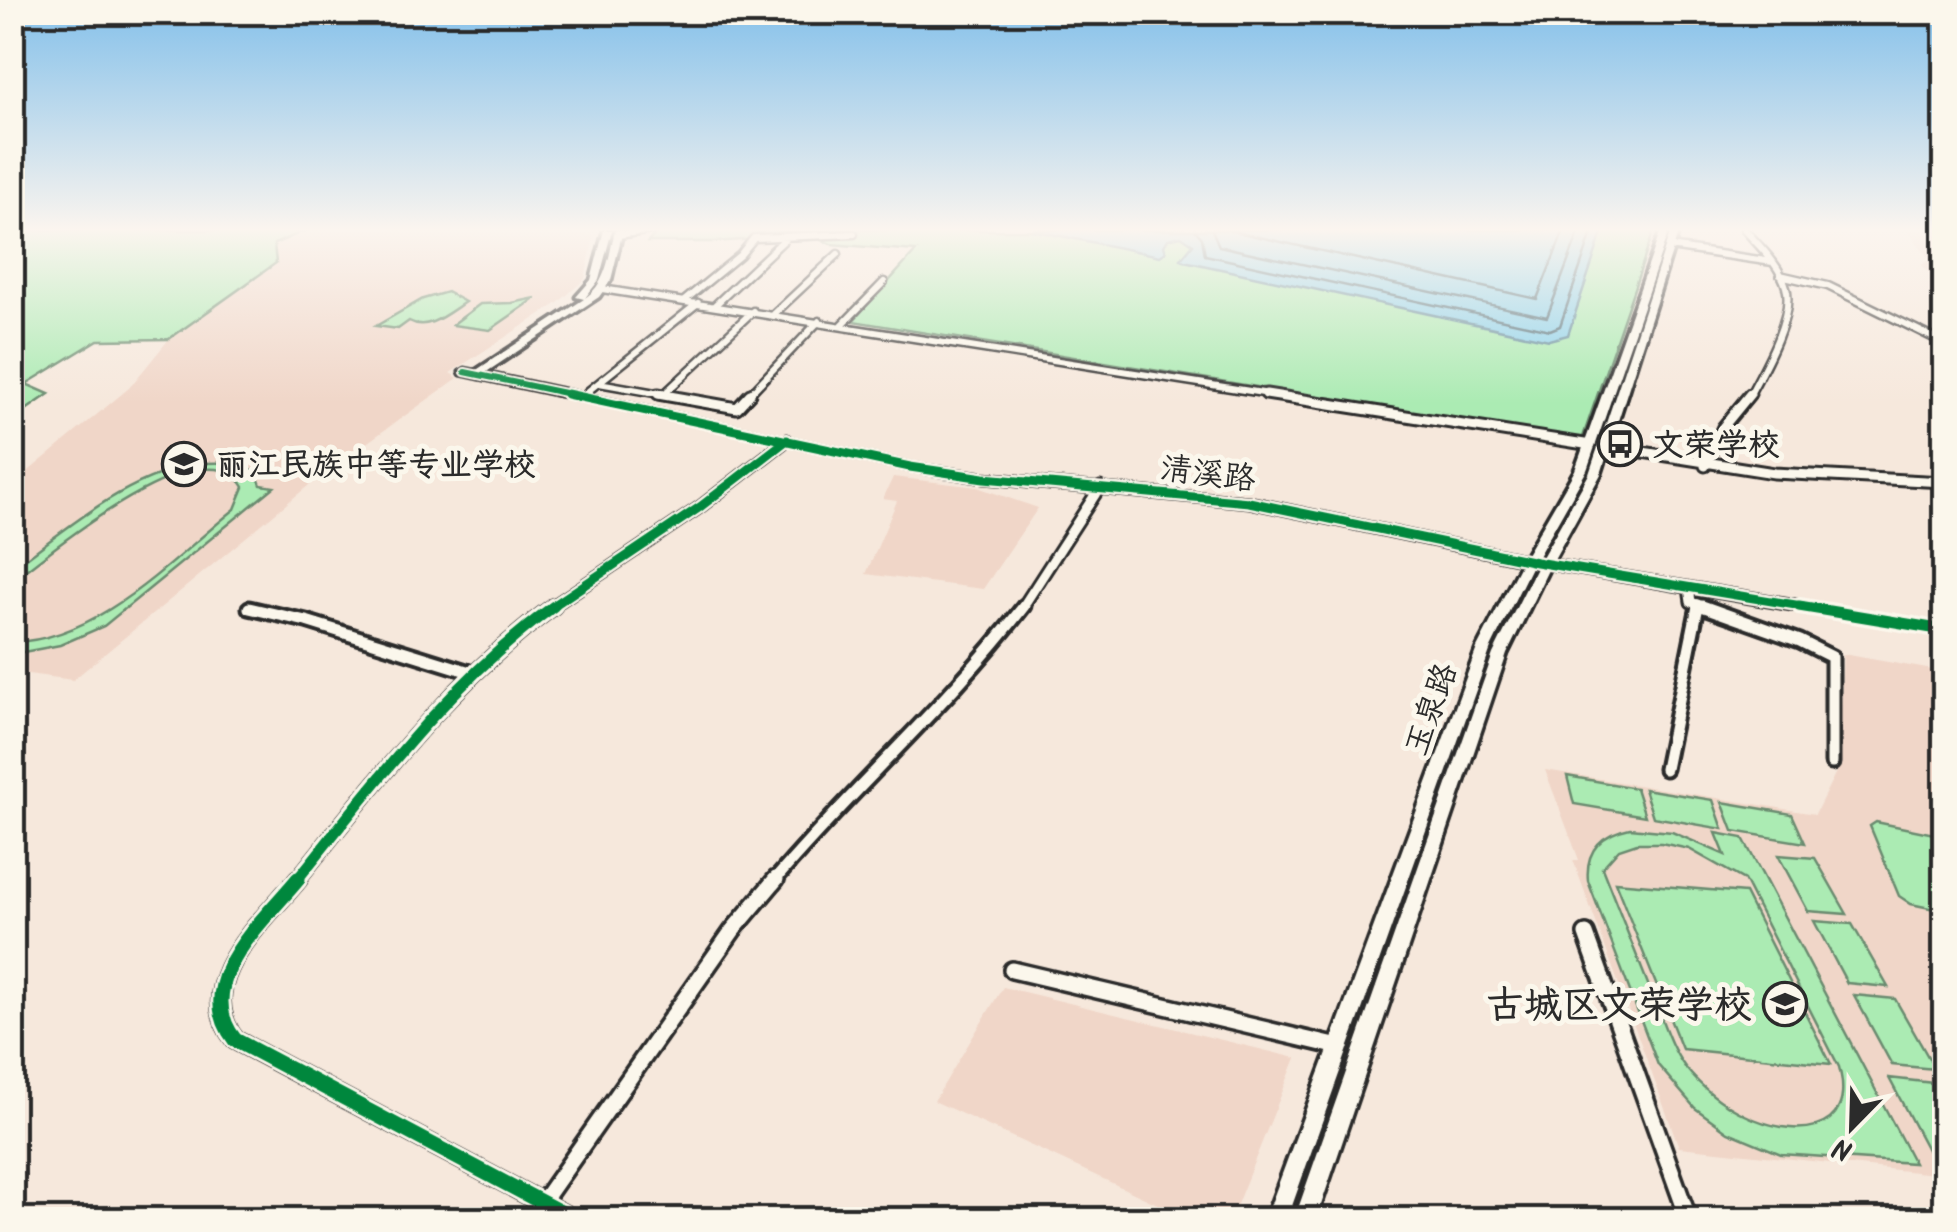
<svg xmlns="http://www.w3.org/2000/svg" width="1957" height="1232" font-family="Kalam,'LXGW WenKai TC',sans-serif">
<rect width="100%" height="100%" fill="#f6e8dc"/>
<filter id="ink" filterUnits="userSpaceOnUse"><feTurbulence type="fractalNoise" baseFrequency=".01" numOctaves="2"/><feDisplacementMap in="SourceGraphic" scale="20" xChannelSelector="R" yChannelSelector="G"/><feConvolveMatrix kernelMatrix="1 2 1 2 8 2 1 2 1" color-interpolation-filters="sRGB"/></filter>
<g filter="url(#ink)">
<path fill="#f0d6c8" d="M306 230H520L594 235 585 279 558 303 450 373 458 378 320 476 73 680 13 672V484L129 388 169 339 276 263 274 244Z
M1907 230 1944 231V274L1928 272 1921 264 1930 260Z
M893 477 977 487 1038 508 983 589 866 574 897 501 883 499Z
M1843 654 1944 672V1175L1679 1147 1573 860H1579L1545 770 1815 814 1839 766Z
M1003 987 1296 1058 1231 1219H1190L934 1101Z"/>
<path fill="#abebb3" stroke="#6b8b6f" stroke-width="2.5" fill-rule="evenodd" d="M13 230H306L274 244 276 263 169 339 98 340 26 384 49 394 13 419Z
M659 230H1654L1582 440 853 321 916 251 831 244 808 235 714 242H648Z
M447 292 465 302C444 316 427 331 409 321L398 329 376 326 423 299Z
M536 298 490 330 452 325 480 304 512 303Z
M205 463C226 462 254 461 261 485L274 487 104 626 60 645 13 654V642C99 640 171 560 235 509L244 487C206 421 49 553 13 580V568C72 525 129 473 205 463Z
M1567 776 1636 788 1645 816 1574 804Z
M1644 789 1713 800 1723 829 1653 817Z
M1722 802 1792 814 1805 843 1733 831Z
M1876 822 1944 836V911L1911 904 1899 896 1870 826Z
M1630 828 1672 832 1725 855 1716 833 1743 838 1914 1163 1781 1154 1728 1132 1695 1108 1658 1065 1588 881C1585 850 1601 834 1630 828ZM1637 843H1661L1689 849 1744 880 1839 1067C1858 1137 1791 1138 1745 1115 1722 1104 1701 1087 1685 1067 1670 1047 1663 1021 1653 997 1636 954 1619 911 1602 868L1619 849Z
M1778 855 1815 858 1847 914 1808 911Z
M1615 882 1745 893 1831 1064 1682 1049Z
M1814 921 1852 924 1888 987 1847 983Z
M1854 995 1895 999 1935 1069 1892 1065Z
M1889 1078 1933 1083 1944 1104V1159L1931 1157Z"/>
<path fill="#8bd2ec" stroke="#658f9f" stroke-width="2.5" d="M1031 230H1603L1568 335 1549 340 1184 261 1181 259 1193 244 1181 236 1168 239 1164 246 1166 252 1160 256Z"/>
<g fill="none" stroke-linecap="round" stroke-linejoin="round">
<path stroke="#516e78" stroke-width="2.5" d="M1195 230 1202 238 1205 255 1550 330 1560 326 1593 230
M1212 230 1219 246 1547 317 1580 230
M1228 230 1537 299 1564 230"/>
<defs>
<path id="street-far3" d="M1745 230C1760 247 1780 265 1786 287 1795 315 1762 372 1749 396
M618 235 652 230
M1670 247 1773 262
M1780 275 1828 286 1944 343
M602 289 1282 396
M684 301 740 255 754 238 854 234
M715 305 785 239
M774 314 838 254
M842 325 884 282
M599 383 672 396
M587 392 698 303
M664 394 753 311
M748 396 819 321"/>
<path id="street-far2" d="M658 394 737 408 750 394
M1266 394 1591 445
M1605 446 1774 473 1944 482
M1705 466 1723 427 1750 394
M1689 588 1691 602 1709 608
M550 608 700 507 787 440
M1022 608 1100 487
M1697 608 1698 604"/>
<path id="street-far1" d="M1702 606 1800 641 1832 657V763
M249 608 306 621 470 672
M1665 769 1698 606
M296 881C377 781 449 683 554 606
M774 881C854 787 948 704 1024 606"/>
<path id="street" d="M298 879C263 922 190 983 235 1040L575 1220
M1586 934 1689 1220
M1012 970 1339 1047
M530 1220 733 930 776 879"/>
<path id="secondary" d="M604 230H612L599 280 585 298C607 283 609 255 615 230H623L611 280 599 297 485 373 910 464 984 474 1249 498 1525 556 1575 470 1661 230H1669L1587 470 1537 558 1541 559 1589 474 1671 230H1679L1601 474 1553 561 1944 625V635L1549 568 1507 654 1316 1220H1294L1493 654 1537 566 1532 565 1491 648 1287 1220H1265L1477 648 1521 563 1249 506 984 482 910 470 461 374 460 372 465 369 475 371 584 299 576 297 591 280Z"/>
</defs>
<use href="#street-far3" stroke="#2b2b2b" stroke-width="11"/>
<use href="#street-far2" stroke="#2b2b2b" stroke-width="15"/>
<use href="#street-far1" stroke="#2b2b2b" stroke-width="19"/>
<use href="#street" stroke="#2b2b2b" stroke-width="22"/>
<use href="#secondary" stroke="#2b2b2b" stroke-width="7"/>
<use href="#street-far3" stroke="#fbf7ec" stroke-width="6"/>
<use href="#street-far2" stroke="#fbf7ec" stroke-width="9"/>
<use href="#street-far1" stroke="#fbf7ec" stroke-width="11"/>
<use href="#street" stroke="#fbf7ec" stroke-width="15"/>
<use href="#secondary" fill="#fbf7ec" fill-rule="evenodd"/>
<defs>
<path id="cycleway-far3" d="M465 372 579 396"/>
<path id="cycleway-far2" d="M567 394 910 467 984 478 1249 502 1536 562 1814 608
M550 608 700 507 787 440"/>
<path id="cycleway-far1" d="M1799 606 1944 630
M296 881C377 781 449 683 554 606"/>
<path id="cycleway" d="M298 879C263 922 190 983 235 1040L575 1220"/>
</defs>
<use href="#cycleway-far3" stroke="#fbf7ec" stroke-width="10"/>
<use href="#cycleway-far2" stroke="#fbf7ec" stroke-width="14"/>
<use href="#cycleway-far1" stroke="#fbf7ec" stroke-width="18"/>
<use href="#cycleway" stroke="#fbf7ec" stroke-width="21"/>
<use href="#cycleway-far3" stroke="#00873e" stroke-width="6"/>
<use href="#cycleway-far2" stroke="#00873e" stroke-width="9"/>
<use href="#cycleway-far1" stroke="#00873e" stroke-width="11"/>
<use href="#cycleway" stroke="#00873e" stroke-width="15"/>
</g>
</g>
<linearGradient id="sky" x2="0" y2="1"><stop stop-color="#83c0ea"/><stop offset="0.57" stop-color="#fbf5ef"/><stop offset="1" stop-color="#fbf5ef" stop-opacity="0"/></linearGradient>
<rect width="1957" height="403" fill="url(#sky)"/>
<defs>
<symbol id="bus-ring" viewBox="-11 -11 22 22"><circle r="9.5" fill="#fbf7ec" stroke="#2b2b2b" stroke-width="1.5"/><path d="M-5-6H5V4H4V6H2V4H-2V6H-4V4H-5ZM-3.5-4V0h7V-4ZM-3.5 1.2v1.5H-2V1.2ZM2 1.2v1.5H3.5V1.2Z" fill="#2b2b2b"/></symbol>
<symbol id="school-ring" viewBox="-11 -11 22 22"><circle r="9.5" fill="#fbf7ec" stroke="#2b2b2b" stroke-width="1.5"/><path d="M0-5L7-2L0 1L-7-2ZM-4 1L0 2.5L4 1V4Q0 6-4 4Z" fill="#2b2b2b"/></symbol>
</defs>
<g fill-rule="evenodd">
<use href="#bus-ring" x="1595" y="419" width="50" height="50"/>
<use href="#school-ring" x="159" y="439" width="50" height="50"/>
<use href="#school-ring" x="1760" y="979" width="50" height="50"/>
</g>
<g text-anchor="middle" stroke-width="10" stroke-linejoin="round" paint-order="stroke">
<g font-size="32" font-weight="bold" fill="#2b2b2b" stroke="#fbf7ec" text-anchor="start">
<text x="1652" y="455">文荣学校</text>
<text x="216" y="475">丽江民族中等专业学校</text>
</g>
<g font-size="32" fill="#2b2b2b" stroke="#fbf7ec">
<text transform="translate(1208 473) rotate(7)" y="11">清溪路</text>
<text transform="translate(1430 709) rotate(-70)" y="11">玉泉路</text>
</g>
<g font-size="38" font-weight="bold" fill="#2b2b2b" stroke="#fbf7ec" text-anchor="end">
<text x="1752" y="1017">古城区文荣学校</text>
</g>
</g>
<rect width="1957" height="1232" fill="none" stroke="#fbf7ec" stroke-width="50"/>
<rect x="25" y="25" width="1907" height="1182" fill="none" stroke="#2b2b2b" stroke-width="4" filter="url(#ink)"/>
<g transform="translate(1852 1127) rotate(203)" stroke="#fbf7ec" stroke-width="8" paint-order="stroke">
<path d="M0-8L18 38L0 25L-18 38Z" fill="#2b2b2b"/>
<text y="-15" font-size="28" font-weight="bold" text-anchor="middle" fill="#2b2b2b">N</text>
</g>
</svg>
